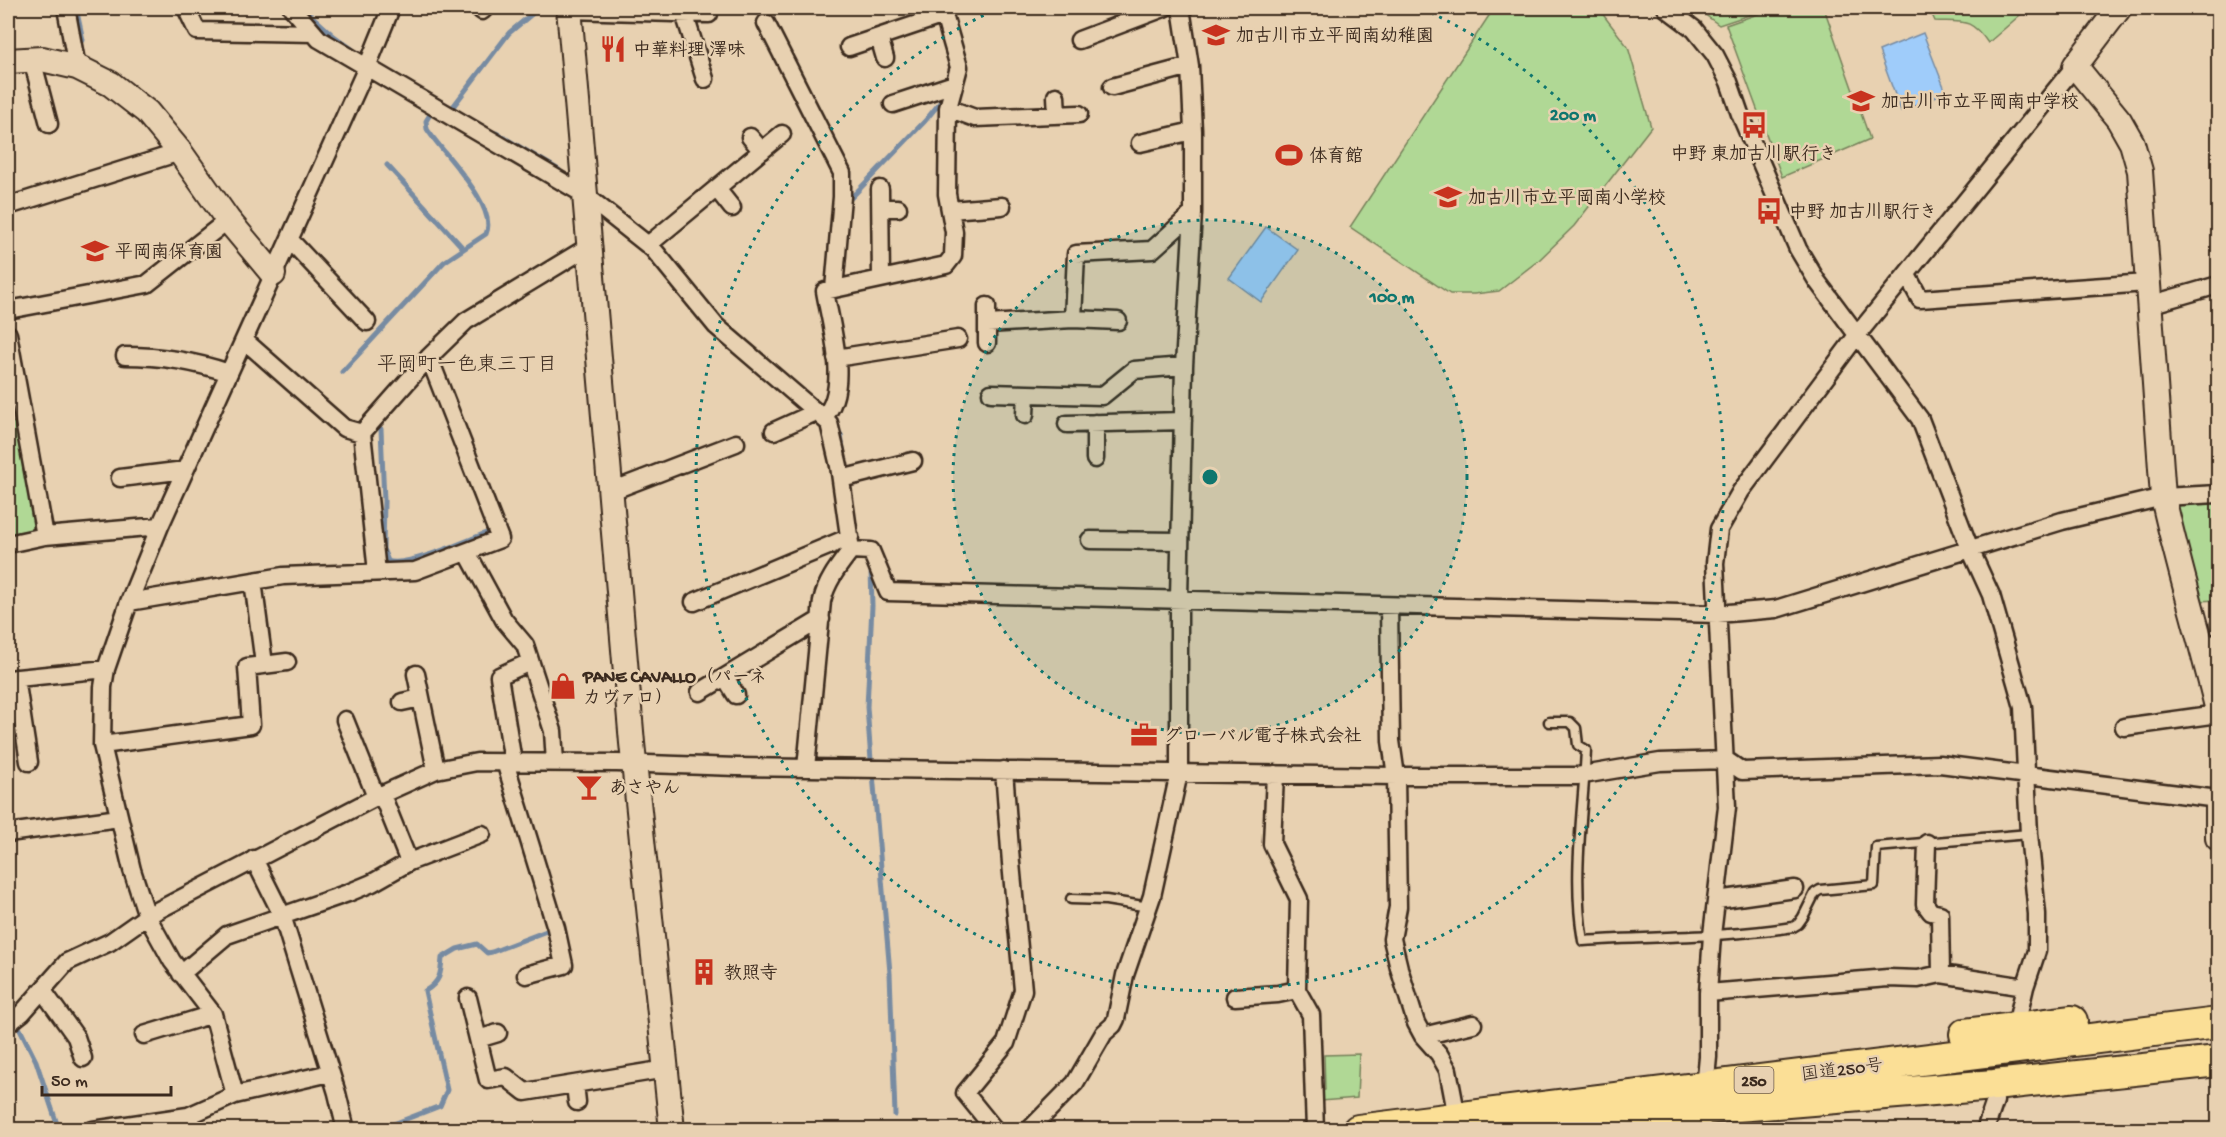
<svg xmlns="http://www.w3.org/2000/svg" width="2226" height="1137" font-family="'Gochi Hand','Klee One',sans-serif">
<rect width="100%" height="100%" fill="#e8d1b1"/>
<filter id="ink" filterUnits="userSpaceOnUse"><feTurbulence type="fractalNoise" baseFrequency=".0167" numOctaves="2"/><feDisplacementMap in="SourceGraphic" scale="12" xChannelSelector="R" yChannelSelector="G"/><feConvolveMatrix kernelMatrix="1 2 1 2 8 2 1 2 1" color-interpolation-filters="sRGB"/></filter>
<g filter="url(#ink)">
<path fill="#b0d895" stroke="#76815a" stroke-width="1.5" d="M1494 8H1598L1628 47 1651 127 1574 226 1539 260 1499 291 1474 294H1450L1350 227Z
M1696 8H1770L1719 25Z
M1775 8H1824L1870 139 1782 177 1726 25Z
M1929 8H2028L1988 43C1971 18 1964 22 1935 21Z
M16 422 35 524 28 534 8 538V423Z
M2218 501V600L2197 601 2174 503Z
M1359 1054 1357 1098 1321 1101V1091L1325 1090 1324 1055Z"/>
<path fill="#9fccfa" stroke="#778ba2" stroke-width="1.5" d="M1923 33 1946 92 1901 111 1879 51Z
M1266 227 1298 250 1261 302 1229 278Z"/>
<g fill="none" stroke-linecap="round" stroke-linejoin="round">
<path stroke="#778ba2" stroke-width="5" d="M76 8 83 40
M303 8 334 36 352 49
M452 108 509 33 539 8
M496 133 559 170
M387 165 463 248
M848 206V201L925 121 942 100
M342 372 444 262 486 234C499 206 441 152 427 129L426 121 432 111
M836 427 841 435 843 449
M381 429 384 501 383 549 388 561C405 568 467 541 486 533
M871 760 867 707 872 606 871 569
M873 774 890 973 895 1115
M16 1021 36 1061 59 1130
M378 1130 440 1106 447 1090 425 991C440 982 441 974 442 958L457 949 477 944 487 953 492 952 549 930"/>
<defs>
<path id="lane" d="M1549 722H1570L1576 728 1578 745 1586 750C1583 813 1572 878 1583 941 1653 936 1723 938 1793 927L1798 924 1803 917 1815 893 1820 890 1874 885 1876 847 2029 834
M1071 899 1106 900 1149 907"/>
<path id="street" d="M66 8 77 67
M186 8 197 31 314 33
M292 8 319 39 585 195 653 249 716 326 829 423 839 466 851 550C839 566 827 580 822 601L806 768
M479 8 482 11 485 8
M1666 8 1694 29 1715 55 1729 82 1740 114 1798 249 1817 281 1920 419 1970 549 1991 595 2023 707 2029 834 2037 914V951L2025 987 2016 1026
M569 10 709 14V8
M684 13 705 79
M766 23 842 173V197L834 289
M879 37 885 58
M1079 40 1164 8
M849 47 944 15
M32 59 49 124
M1112 87 1190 66
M1056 96 1057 115
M893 104 954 84
M948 108 975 118 1079 114
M750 137 762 151
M1140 143 1193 131
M717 189 732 208
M880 189 881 279
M8 206 180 152
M881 208H898
M950 210 1002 206
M290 240 367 322
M648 245 782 134
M1907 275 1920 299 2147 283
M2149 305 2218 285
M987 306V343
M8 310 147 284 228 220
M1073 319 1076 254 1152 250 1193 213
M988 324 1073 319 1118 321
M8 334 45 536
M244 340 344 428 362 433
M125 356C161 356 194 361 229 373
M836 358 958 339
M991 393 1102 396 1134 370 1184 366
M1025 415 1026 394
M823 418C851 390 831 327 825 291L946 265 953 256 954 232 947 194 948 108 959 67 942 8
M1095 423V459
M1067 424 1183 421
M774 431 816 412
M120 478 185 470
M841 479 913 461
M609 492 736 443
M1090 540 1180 541
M8 544 45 536 160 526
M851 550 871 551 888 592 1717 614 1776 609 2062 521 2163 497 2218 494
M467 552 504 620 525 645 553 731 555 763
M377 572 362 433 429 357 466 321 588 247
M253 581 264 664
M129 602 283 576 415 571 500 539 429 357
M694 602 850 537
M1389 606 1391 741 1396 776 1398 907 1392 939 1399 968 1416 1023 1423 1036 1439 1054 1448 1070 1457 1117
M2202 645 2218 643
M416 674 436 770
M725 677 736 695
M16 678 29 762
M8 679 106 669
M700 692 821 619
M402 702 421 698
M345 720 376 797
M2124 727 2218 714
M102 745 251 725 247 667 287 662
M505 762 556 928 564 965 526 975
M513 762 499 676 530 662
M1275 774 1272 844 1299 899 1297 990 1311 1015 1315 1130
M382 795 409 862
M8 833 119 818
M1927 843 1925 904 1931 912 1940 914 1941 974
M254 859 282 915 337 1093 346 1130
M1717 900 1795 889
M181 974 227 935 348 893 372 883 409 862 482 834
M43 991 76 1037 83 1058
M1708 993 1888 978 1918 979 1941 974 2025 987
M1235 997 1278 994 1297 990
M468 998 488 1080 506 1077 525 1092 666 1069
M8 1024 22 1013 67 962 110 942 147 916 376 797 436 770 477 762 617 763 737 767 1396 776H1577L1660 762 1726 760 1742 771 1940 764 2218 799
M144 1035 213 1014
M1423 1036 1473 1024
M478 1039 498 1033
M575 1084 577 1102
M235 1095 330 1073
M93 1130 188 1116
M193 1130 188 1116 235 1095 213 1014 172 961 147 916 132 870 102 745 103 687 106 669 129 602 160 526 367 67 391 8
M995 1130 965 1093 1006 1043 1023 990 1011 863 1004 770
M1029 1130 1075 1083 1104 1033 1113 1025 1116 1019 1125 975 1152 896 1179 773V599L1184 366 1193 213V131L1190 66 1181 8
M1701 1130 1708 1057V993L1712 935 1727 807 1715 563 1719 529 1741 491 1858 334 2075 66
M1985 1130 1995 1101 1994 1085"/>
<path id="secondary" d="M569 8 632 743 672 1130
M2119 8 2075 66 2119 120 2132 143 2140 171 2163 497C2179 569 2201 640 2218 711
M8 61 42 59 77 67 111 84 147 112 180 152 228 220 273 274
M2218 800V838"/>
<path id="highway" d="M1965 1034 2072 1021
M1358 1130 2218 1023
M1531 1130 1703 1109 1994 1085 2218 1061"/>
</defs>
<use href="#lane" stroke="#3b2a1e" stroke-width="13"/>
<use href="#street" stroke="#3b2a1e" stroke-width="21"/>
<use href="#secondary" stroke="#3b2a1e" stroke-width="28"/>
<use href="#highway" stroke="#3b2a1e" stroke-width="34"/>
<use href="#lane" stroke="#e8d1b1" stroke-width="8"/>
<use href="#street" stroke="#e8d1b1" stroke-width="16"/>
<use href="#secondary" stroke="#e8d1b1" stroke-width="24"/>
<use href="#highway" stroke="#fbdf96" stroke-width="30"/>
</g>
</g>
<circle cx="1210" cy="477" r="257" fill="#0f766e" fill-opacity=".12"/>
<g fill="none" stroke="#0f766e" stroke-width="3" stroke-dasharray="3 6">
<circle cx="1210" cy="477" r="257"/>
<path d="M1423 9A514 514 0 1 1 997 9"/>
</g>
<defs>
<symbol id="school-bare" viewBox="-9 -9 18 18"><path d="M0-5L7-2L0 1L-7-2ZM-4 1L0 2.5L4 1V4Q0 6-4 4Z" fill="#c8321e" stroke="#e8d1b1" stroke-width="2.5" paint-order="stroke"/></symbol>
<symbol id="restaurant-bare" viewBox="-9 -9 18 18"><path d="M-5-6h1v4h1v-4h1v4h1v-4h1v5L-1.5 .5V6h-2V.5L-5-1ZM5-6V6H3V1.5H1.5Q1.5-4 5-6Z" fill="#c8321e" stroke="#e8d1b1" stroke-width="2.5" paint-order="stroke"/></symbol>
<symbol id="bus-bare" viewBox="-9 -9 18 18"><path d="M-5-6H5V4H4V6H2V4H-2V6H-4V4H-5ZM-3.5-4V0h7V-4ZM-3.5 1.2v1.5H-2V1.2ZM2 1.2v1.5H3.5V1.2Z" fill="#c8321e" stroke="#e8d1b1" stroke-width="2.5" paint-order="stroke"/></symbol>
<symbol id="stadium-bare" viewBox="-9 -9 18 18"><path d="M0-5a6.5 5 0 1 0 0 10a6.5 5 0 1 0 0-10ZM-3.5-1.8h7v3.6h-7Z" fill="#c8321e" stroke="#e8d1b1" stroke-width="2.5" paint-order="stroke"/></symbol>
<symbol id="shop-bare" viewBox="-9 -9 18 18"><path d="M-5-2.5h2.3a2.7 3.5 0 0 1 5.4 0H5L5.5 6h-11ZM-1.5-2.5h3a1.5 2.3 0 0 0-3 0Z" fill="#c8321e" stroke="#e8d1b1" stroke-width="2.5" paint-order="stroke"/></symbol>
<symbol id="office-bare" viewBox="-9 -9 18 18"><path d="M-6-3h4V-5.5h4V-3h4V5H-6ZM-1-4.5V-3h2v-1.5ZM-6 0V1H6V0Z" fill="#c8321e" stroke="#e8d1b1" stroke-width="2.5" paint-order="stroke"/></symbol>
<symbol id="bar-bare" viewBox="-9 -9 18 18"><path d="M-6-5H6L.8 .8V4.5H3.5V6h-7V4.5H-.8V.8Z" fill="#c8321e" stroke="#e8d1b1" stroke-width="2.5" paint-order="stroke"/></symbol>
<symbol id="building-bare" viewBox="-9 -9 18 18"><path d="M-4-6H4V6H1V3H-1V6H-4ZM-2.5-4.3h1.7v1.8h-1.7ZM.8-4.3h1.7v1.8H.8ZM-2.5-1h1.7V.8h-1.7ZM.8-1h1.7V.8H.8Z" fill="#c8321e" stroke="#e8d1b1" stroke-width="2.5" paint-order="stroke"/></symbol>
</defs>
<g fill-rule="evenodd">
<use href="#school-bare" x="1197" y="16" width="38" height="38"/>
<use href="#restaurant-bare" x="594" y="30" width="38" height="38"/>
<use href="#school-bare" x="1842" y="82" width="38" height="38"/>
<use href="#bus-bare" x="1735" y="106" width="38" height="38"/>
<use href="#stadium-bare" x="1270" y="136" width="38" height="38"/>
<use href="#school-bare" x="1429" y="178" width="38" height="38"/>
<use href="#bus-bare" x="1750" y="192" width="38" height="38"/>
<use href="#school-bare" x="76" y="232" width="38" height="38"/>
<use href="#shop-bare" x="544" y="667" width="38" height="38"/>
<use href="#office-bare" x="1125" y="716" width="38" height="38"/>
<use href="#bar-bare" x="570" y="768" width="38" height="38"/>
<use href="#building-bare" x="685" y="953" width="38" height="38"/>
</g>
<g text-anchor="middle" stroke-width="5" stroke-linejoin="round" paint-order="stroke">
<rect fill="#e8d1b1" stroke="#6f5c4a" stroke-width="1.5" x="1734.5" y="1067" width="39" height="26" rx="4.5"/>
<g font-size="16" font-weight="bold" fill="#3b2a1e">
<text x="1754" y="1086">250</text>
</g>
<g font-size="18" font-weight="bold" fill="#3b2a1e" stroke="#e8d1b1" text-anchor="start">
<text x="1236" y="41">加古川市立平岡南幼稚園</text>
<text x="633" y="55">中華料理 澤味</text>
<text x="1881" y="107">加古川市立平岡南中学校</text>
<text x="1754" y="159" text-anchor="middle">中野 東加古川駅行き</text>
<text x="1309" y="161">体育館</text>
<text x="1468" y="203">加古川市立平岡南小学校</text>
<text x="1789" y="217">中野 加古川駅行き</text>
<text x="115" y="257">平岡南保育園</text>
<text x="583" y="682">PANE CAVALLO（パーネ<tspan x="583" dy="21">カヴァロ）</tspan></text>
<text x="1164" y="741">グローバル電子株式会社</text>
<text x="609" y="793">あさやん</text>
<text x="724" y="978">教照寺</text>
</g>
<g font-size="18" fill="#3b2a1e" stroke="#e8d1b1">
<text transform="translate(1842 1069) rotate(-7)" y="6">国道250号</text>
</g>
<g font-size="20" fill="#3b2a1e" stroke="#e8d1b1">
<text x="467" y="370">平岡町一色東三丁目</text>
</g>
</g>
<circle cx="1210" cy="477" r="9" fill="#0f766e" stroke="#e8d1b1" stroke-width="3"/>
<g font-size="18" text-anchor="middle" font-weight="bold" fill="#0f766e" stroke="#e8d1b1" stroke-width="5" stroke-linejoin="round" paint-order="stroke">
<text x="1573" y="120">200 m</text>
<text x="1392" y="302">100 m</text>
</g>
<rect width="2226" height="1137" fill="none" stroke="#e8d1b1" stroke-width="30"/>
<rect x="15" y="15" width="2196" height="1107" fill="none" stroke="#3b2a1e" stroke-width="2" filter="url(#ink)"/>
<path d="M42 1086v9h129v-9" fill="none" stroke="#3b2a1e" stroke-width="3"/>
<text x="51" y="1086" font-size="18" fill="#3b2a1e" stroke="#e8d1b1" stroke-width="4.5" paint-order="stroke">50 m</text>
</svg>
